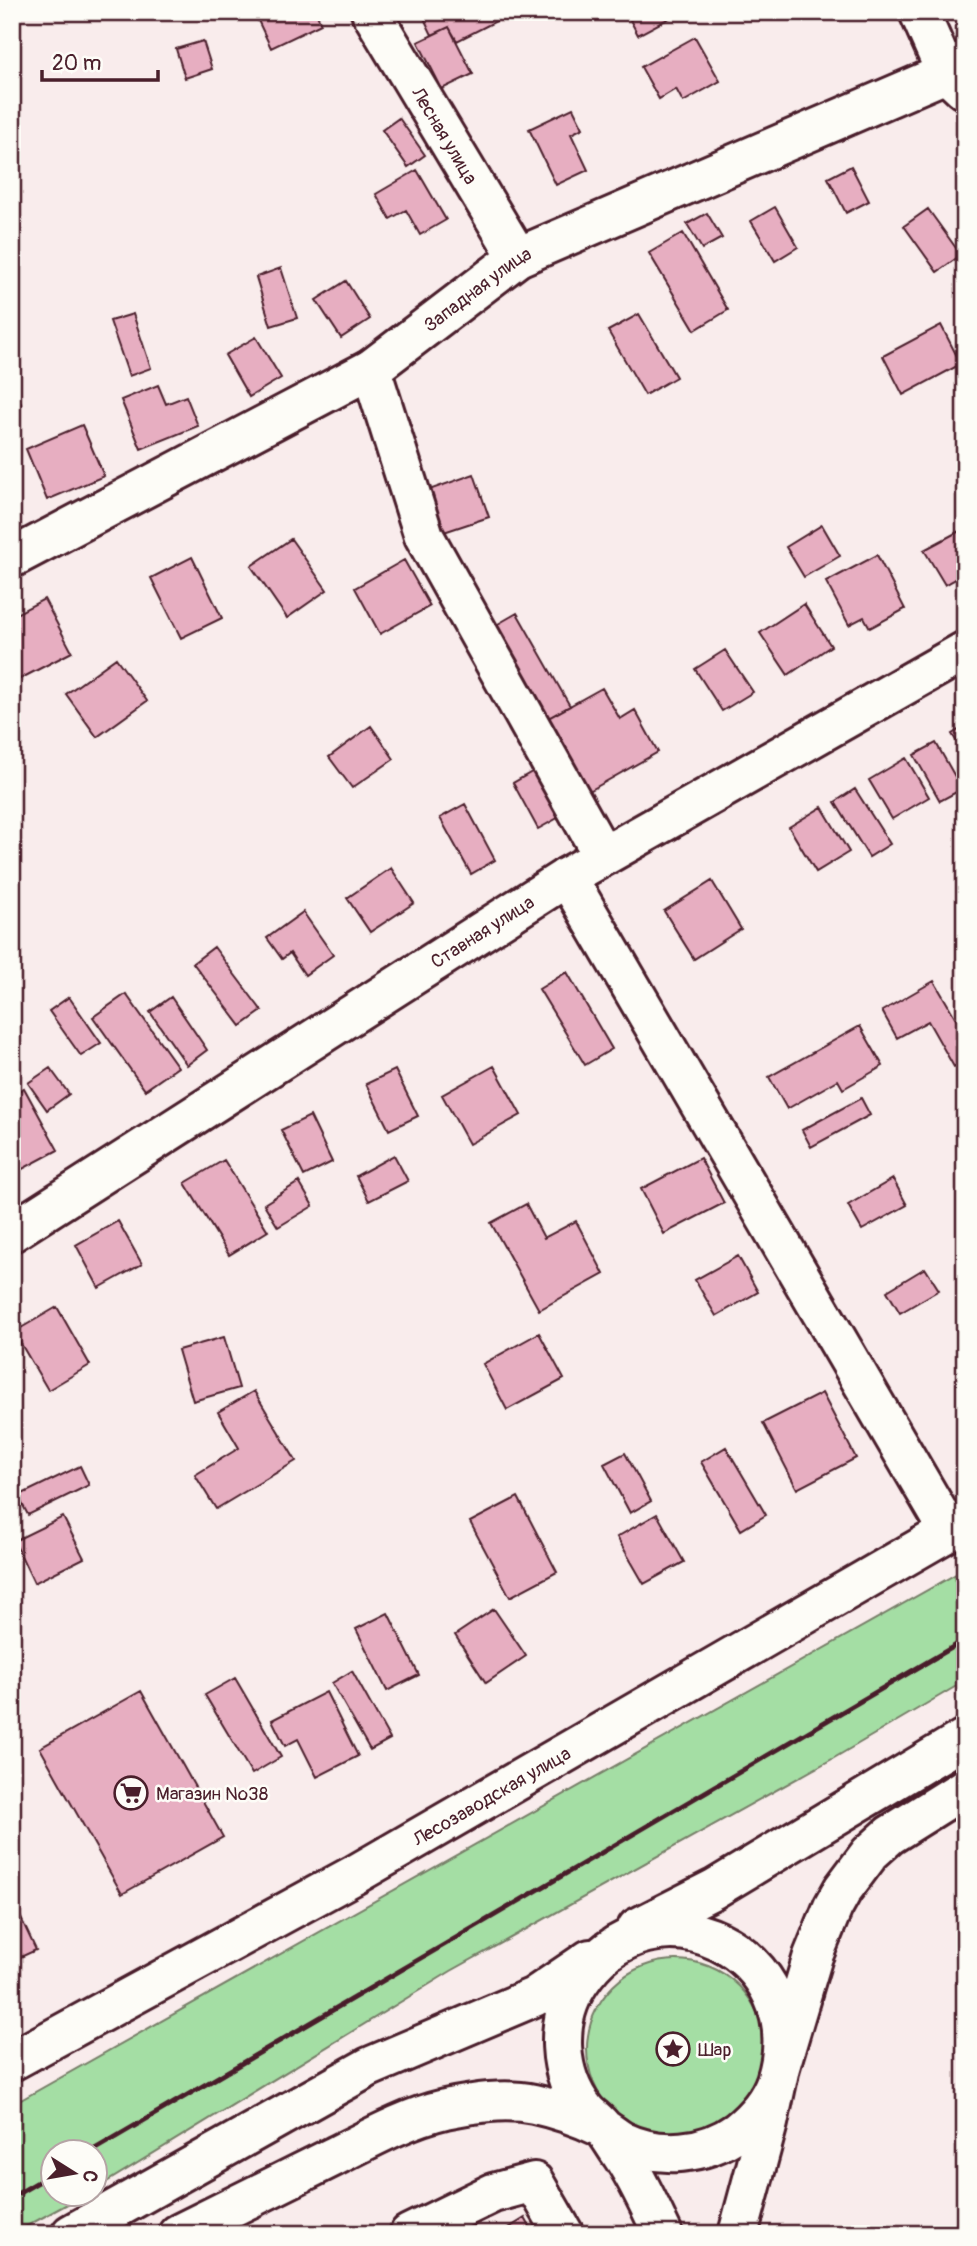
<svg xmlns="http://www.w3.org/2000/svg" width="977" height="2246" font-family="Pangolin,sans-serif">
<rect width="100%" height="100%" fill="#f9ecec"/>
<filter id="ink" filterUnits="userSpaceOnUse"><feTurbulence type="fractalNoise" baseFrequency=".0143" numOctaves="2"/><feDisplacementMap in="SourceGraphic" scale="14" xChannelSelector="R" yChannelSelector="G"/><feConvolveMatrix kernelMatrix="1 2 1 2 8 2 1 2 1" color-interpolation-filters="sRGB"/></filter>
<g filter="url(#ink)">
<path fill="#a4dea4" stroke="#777e68" stroke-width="2" d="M965 1569V1681L834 1758 451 1971 95 2189 94 2152H52V2194H86L12 2234V2105Z
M587 2049a89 89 0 1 1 178 0a89 89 0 1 1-178 0Z"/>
<path fill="#e7aec1" stroke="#4a1f2b" stroke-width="2" d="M254 12H316L321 24 271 48Z
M421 12H504L506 16 457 41 449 27 432 35Z
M630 12H678L679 13 638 35 627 14Z
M449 27 473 74 442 89 418 42Z
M695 37 720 81 683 102 676 89 659 99 641 67Z
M203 41 212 69 185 78 176 49Z
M573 108 583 128 571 134 588 170 556 185 529 129Z
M399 118 425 155 408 167 382 130Z
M851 166 869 201 846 213 828 178Z
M417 170 446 220 420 235 406 210 390 219 376 194Z
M775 207 798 247 775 261 751 221Z
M928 209 961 255 937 272 904 226Z
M707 213 722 238 702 249 687 224Z
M683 233 728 310 695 330 649 253Z
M281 268 297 318 271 326 256 277Z
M346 281 370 319 341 338 316 300Z
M133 314 151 368 129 376 110 321Z
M639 314 676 377 645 395 608 331Z
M941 325 961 364 903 395 883 356Z
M256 337 281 378 249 397 225 355Z
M12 374 21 404 12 406Z
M158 385 166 404 186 396 198 426 141 449 121 400Z
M82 425 104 476 47 500 26 449Z
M474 474 489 517 444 532 429 490Z
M822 525 840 556 804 577 786 547Z
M965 528V574L945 585 924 550Z
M291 539 327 590 287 618 251 566Z
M877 555 905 609 870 628 864 617 849 625 826 582Z
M192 557 222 618 181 638 151 578Z
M404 560 430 606 380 634 355 588Z
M44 599 72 652 12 683V616Z
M804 604 831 646 788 675 760 633Z
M517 613 570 706 543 721 491 628Z
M725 650 753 692 722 711 695 669Z
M116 658 147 701 97 737 66 694Z
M602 688 620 719 635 710 658 752 584 794 543 721Z
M371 726 394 759 352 788 329 757Z
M965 726V755L952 734Z
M936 743 962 789 940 801 914 755Z
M906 758 929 797 892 819 869 780Z
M544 765 570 811 538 829 513 783Z
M855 789 890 844 869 857 835 802Z
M465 804 495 860 471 874 440 818Z
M822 807 849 852 816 872 789 827Z
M391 868 414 903 370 932 347 898Z
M712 881 741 929 694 959 664 911Z
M303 912 333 955 305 975 290 953 282 959 267 938Z
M214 947 262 1011 241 1026 193 963Z
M567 972 612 1049 585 1065 539 989Z
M934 981 965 1034V1061L954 1067 928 1021 897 1038 882 1011Z
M126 994 178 1067 145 1090 93 1017Z
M69 997 101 1043 81 1056 49 1011Z
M171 997 207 1050 187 1065 150 1012Z
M860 1026 883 1066 843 1089 838 1080 787 1109 769 1077Z
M494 1066 521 1115 469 1144 442 1095Z
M50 1068 69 1094 47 1110 28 1083Z
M395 1070 418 1116 389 1130 366 1084Z
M24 1088 58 1150 17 1172 12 1163V1095Z
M861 1098 870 1115 811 1147 802 1130Z
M310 1116 332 1162 304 1176 281 1130Z
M394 1155 408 1181 369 1201 356 1176Z
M700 1158 724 1203 664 1234 641 1189Z
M224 1160 268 1231 229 1255 185 1183Z
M893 1179 907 1205 862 1230 848 1205Z
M299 1182 313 1206 278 1227 264 1204Z
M526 1204 544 1238 576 1221 604 1274 539 1310 491 1223Z
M118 1221 142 1264 99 1288 76 1245Z
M738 1256 758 1292 716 1316 695 1280Z
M925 1268 939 1290 900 1313 887 1291Z
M57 1307 90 1365 48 1390 14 1332Z
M539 1333 564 1379 507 1410 483 1364Z
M224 1337 239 1388 193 1401 178 1350Z
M254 1391 296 1461 216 1509 195 1475 239 1448 218 1412Z
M822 1393 856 1458 797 1489 763 1423Z
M726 1447 766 1515 741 1530 701 1462Z
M625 1453 651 1501 630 1513 604 1464Z
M80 1466 89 1485 28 1515 18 1496Z
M518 1497 557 1572 510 1597 470 1522Z
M657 1514 684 1562 644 1584 617 1537Z
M63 1517 84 1558 34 1583 14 1541Z
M494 1609 526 1656 486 1683 455 1635Z
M388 1613 419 1675 387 1691 356 1629Z
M352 1671 390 1739 370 1750 332 1683Z
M235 1678 281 1757 252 1774 205 1695Z
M141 1691 223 1837 122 1894 40 1748Z
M326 1692 358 1756 317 1777 298 1739 285 1746 272 1720Z
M12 1899 36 1950 12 1961Z
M525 2218 534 2234H499Z"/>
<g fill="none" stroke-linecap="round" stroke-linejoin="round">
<defs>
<g id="minor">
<path id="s1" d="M371 12 518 257"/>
<path d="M919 12 946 73 963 89"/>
<path d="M371 369 424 536 603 856"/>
<path id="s2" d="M12 558 371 369 518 257 946 73 965 61"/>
<path d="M567 877 949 1531"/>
<path id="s3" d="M12 1232 567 877 965 651"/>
<path id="s4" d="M12 2061 356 1874 965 1522"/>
<path d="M409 2234 493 2193 534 2182 564 2234"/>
</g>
<path id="major" d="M637 1928 714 1889 965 1738
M71 2234 369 2067 534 1997 590 1959
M178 2234C230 2208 282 2182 333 2157 369 2139 406 2118 445 2109 474 2103 505 2098 534 2104 557 2109 580 2117 601 2127 608 2131 615 2137 622 2141 659 2159 705 2155 738 2131 754 2118 769 2101 776 2081 817 1951 650 1872 579 1983 554 2021 557 2074 585 2110 590 2116 598 2121 603 2128 610 2136 615 2146 621 2154 638 2179 650 2207 663 2234
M738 2234 768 2123 780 2067 813 1956 833 1907 843 1889 870 1853 890 1835 965 1788"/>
</defs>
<use href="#minor" stroke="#4a1f2b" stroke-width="44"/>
<use href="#major" stroke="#4a1f2b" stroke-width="44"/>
<use href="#minor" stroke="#fdfcf7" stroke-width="38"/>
<use href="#major" stroke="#fdfcf7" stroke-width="38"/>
<path stroke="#4a1f2b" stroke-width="5" d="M90 2152 965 1640
M12 2197 52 2174"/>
</g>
</g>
<defs>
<symbol id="supermarket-ring" viewBox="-11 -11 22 22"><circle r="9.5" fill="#fdfcf7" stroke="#4a1f2b" stroke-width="1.5"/><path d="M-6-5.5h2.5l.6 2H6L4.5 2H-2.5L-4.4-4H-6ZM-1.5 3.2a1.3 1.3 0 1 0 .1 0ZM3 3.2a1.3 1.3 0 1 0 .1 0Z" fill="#4a1f2b"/></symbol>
<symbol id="sight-ring" viewBox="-11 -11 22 22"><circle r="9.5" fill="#fdfcf7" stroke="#4a1f2b" stroke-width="1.5"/><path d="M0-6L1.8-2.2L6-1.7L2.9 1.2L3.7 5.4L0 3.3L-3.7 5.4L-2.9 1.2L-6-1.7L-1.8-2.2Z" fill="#4a1f2b"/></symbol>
</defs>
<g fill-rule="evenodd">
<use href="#supermarket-ring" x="112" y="1774" width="38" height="38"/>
<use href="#sight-ring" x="654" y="2030" width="38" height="38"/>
</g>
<g text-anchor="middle" stroke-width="5" stroke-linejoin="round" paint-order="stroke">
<g font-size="19" fill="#4a1f2b" stroke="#fdfcf7">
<text dy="7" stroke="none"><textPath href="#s1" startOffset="144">Лесная улица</textPath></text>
<text dy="7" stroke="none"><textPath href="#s2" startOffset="539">Западная улица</textPath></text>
<text dy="7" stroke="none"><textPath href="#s3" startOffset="558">Ставная улица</textPath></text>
<text dy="7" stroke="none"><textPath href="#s4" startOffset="548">Лесозаводская улица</textPath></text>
</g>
<g font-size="19" fill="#4a1f2b" stroke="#fdfcf7" text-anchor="start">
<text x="156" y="1800">Магазин №38</text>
<text x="698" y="2056">Шар</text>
</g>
</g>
<rect width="977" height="2246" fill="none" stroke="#fdfcf7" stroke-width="42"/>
<rect x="21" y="21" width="935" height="2204" fill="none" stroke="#4a1f2b" stroke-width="2.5" filter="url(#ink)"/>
<g transform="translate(74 2173) rotate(101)"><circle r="33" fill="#fdfcf7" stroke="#b5a4a5" stroke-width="2"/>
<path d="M0-5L12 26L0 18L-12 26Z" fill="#4a1f2b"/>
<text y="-10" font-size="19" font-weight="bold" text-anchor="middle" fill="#4a1f2b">С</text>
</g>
<path d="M42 70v10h116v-10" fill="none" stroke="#4a1f2b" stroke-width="3.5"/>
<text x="52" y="70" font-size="21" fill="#4a1f2b" stroke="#fdfcf7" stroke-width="5" paint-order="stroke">20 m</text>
</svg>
